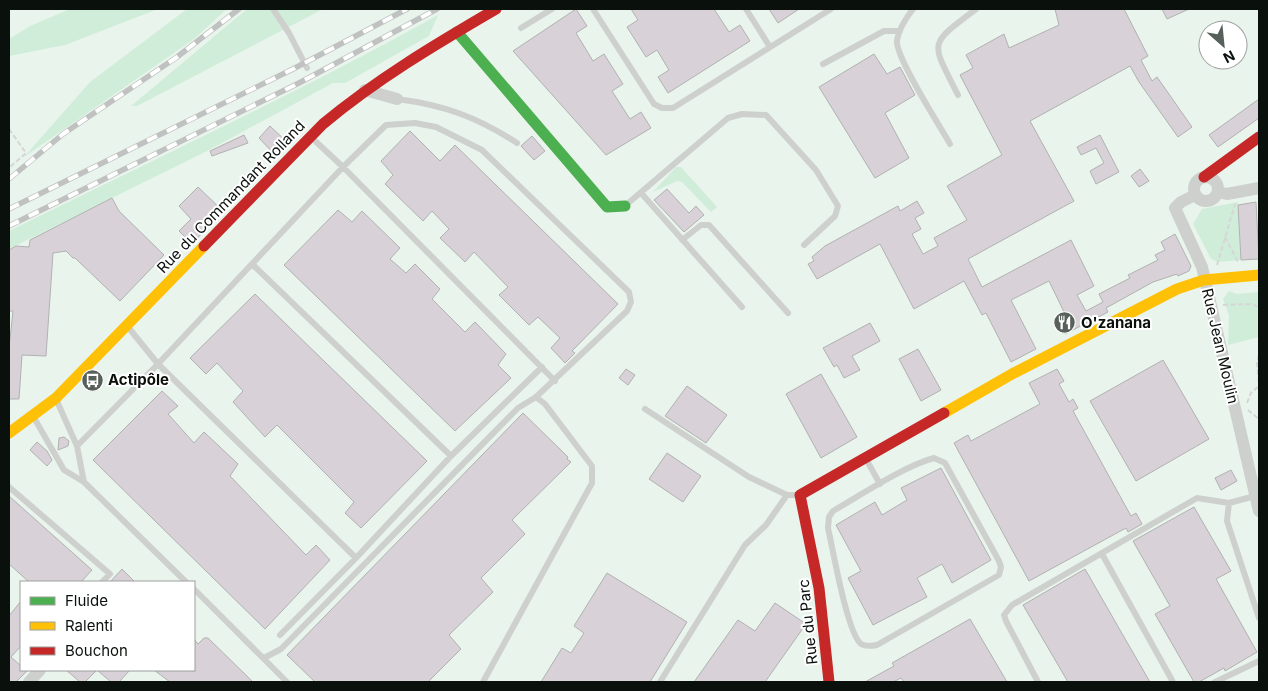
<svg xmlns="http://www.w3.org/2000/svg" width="1268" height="691" font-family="Inter,sans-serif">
<rect width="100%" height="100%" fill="#e9f4ec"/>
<path fill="#d0edda" d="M70 9H158L65 45 9 56V39L30 26Z
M187 9H227L194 39 24 157 90 82Z
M247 9H323L137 106H131Z
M438 15 429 36 345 83H333L207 151 9 249V231C153 160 298 93 438 15Z
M676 167H681L717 207 711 212 682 182 677 181 653 192Z
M1238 202 1241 260 1218 262 1211 259 1193 224 1202 209Z
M1229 291 1237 294 1259 292V337L1228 345 1229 315 1223 299Z"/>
<path fill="#d8d1d7" stroke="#b0b2b1" d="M576 9 587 26 576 33 593 61 604 54 623 84 612 91 630 119 641 112 651 128 606 155 513 51Z
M631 9H714L729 32 740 25 750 41 668 93 658 77 669 70 657 50 646 57 627 27 638 20Z
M769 9H799L778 23Z
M1055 9H1124L1148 56 1141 60 1152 81 1157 77 1192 127 1178 137 1139 82 1130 66 1030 121 1074 201 968 259 982 287 1071 240 1094 286 1077 295 1086 311 1103 302 1099 294 1130 278 1128 275 1158 260 1155 255 1165 250 1161 242 1175 234 1191 266 1189 271 1178 276 1177 274 1153 282 1106 308 1108 312 1065 334 1056 316 1064 312 1049 281 1011 300 1036 349 1011 362 986 313 982 315 964 281 914 309 880 244 817 279 808 264 814 261 812 257 825 246 898 206 900 211 917 201 924 213 915 218 921 229 912 234 923 254 938 246 934 238 967 220 947 186 1002 155 960 75 973 68 966 55 1004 34 1009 48 1059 25Z
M1162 9H1189L1167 19Z
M874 54 887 74 900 67 915 95 885 113 909 158 875 178 819 87Z
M1259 99V118L1218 147 1209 135Z
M270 126 288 143 276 156 259 138Z
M410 131 440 161 455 145 618 304 572 351 575 353 565 363 551 348 560 338 538 317 529 325 499 295 508 287 474 252 465 262 440 238 449 229 432 211 423 221 385 184 393 175 381 161Z
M244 135 248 143 212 156 210 151Z
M1100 135 1119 172 1096 184 1090 171 1104 163 1096 148 1081 155 1077 147Z
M532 136 545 151 534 160 521 146Z
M1140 169 1149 181 1139 187 1131 176Z
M198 187 223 211 192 244 179 231 191 219 179 206Z
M667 189 689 213 696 206 704 215 684 232 654 200Z
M112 198 119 211 164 255 120 301 75 258H73L66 251 53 253 46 356 22 355 19 399H9V348L13 311H9V250L16 246 29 247 30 240Z
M1256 202 1259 259 1241 260 1238 205Z
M338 210 352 222 362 211 400 248 390 259 406 273 415 264 440 289 432 299 465 332 475 322 506 354 498 365 511 378 455 431 284 265Z
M255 294 427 461 361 528 345 513 354 502 277 425 265 437 233 402 243 391 217 363 206 374 190 358Z
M870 323 880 341 852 356 860 370 844 378 837 365 834 367 823 348Z
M918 349 941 390 921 401 899 359Z
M1163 360 1209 439 1136 481 1090 401Z
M626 369 635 375 628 385 619 378Z
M1057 369 1064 381 1059 384 1069 402 1073 399 1078 408 1073 411 1131 516 1136 513 1142 524 1128 532 1126 528 1029 581 954 443 968 435 971 441 1040 404 1029 383Z
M821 374 857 437 821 458 786 394Z
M687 386 727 415 706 443 665 416Z
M162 391 178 406 168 414 194 443 204 432 238 464 230 476 306 555 316 545 330 560 265 629 93 460Z
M523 413 568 457 567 459 571 462 512 520 525 534 481 578 493 592 449 635 461 649 428 682H315L287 655Z
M64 437 69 441 68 446 58 450 59 438Z
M37 442 47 451 52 460 47 466 30 450Z
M667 453 701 476 683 502 649 479Z
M941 468 991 560 952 583 942 564 917 578 927 597 873 625 848 578 861 571 836 525 875 502 882 515 907 500 901 488Z
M1231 470 1237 481 1221 490 1215 478Z
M9 496 92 570 81 582H29L9 564Z
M1194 507 1231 571 1216 579 1257 652 1225 671 1224 668 1199 682H1194L1155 614 1170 606 1133 541Z
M122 569 135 582H110Z
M1085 569 1124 637 1150 682H1068L1023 605Z
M607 573 687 622 650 682H541L562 648 571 653 584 633 574 626Z
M21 601V646L11 657 21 666V670L27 671 16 682H9V616Z
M775 603 806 624 765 682H694L738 620 755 631Z
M970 619 1007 682H904L901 678 893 682H865L894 666 892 663Z
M204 638H208L253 682H170L154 670H194V639L198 644Z
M66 670H97L85 682H80Z
M97 670H130L119 682H111Z"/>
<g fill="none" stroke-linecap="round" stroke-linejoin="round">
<path stroke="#d4d7d5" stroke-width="2" stroke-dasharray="5 2.5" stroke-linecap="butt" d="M9 129 26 153 9 168
M1225 237 1238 262
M1217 265 1235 204
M1223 305 1253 304 1259 308
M1259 355 1257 363 1259 383
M1247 403 1251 393 1259 386
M1248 410 1259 419"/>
<path stroke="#ced0ce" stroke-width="6" d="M273 9 289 33 307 68
M593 9 654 104 662 108H673L831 9
M746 9 770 47
M913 9C906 18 899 28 897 40 894 55 940 126 950 144
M521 28 552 9
M823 64 884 31H900
M958 95C931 41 927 46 976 9
M397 99C444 105 477 117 517 143
M642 194 742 307
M626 205 728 118 742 114 766 115 816 170 838 206 835 216 804 245
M682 240 701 225H709L788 313
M252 264 451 456 542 367
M128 327 158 364 356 558 451 456
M536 397 627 311 631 302 629 292 482 150 436 127 415 123 386 125 343 167 555 381
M56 399 77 446 84 482
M645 409 749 477 787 495
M33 416 64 470 84 482 186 582
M77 446 158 364 343 167 312 138
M934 458 945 463 999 561 1001 567 999 575 877 645C872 646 866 647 861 644 847 633 833 549 828 528L829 517 833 511C859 496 906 465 934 458Z
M866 459 880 484
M9 487 110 574 102 582
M1229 503 1227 521 1259 618
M1102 554 1173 682
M194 589 287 682
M280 635 356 558
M264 658 281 649 518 408 536 397 545 404 592 466V483L483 682
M660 682 745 545 766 525 787 495H799
M1038 682 1006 621 1004 615 1012 605 1197 498 1229 503 1255 496
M1215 682 1259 661"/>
<path stroke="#ced0ce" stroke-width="12" d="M365 90 397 99
M1194 189a12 12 0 1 1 24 0a12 12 0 1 1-24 0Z
M1218 192 1227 194 1259 188
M1195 195 1181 202 1175 208 1202 267 1259 511
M29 682 40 670"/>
<path stroke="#4caf50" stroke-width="11" d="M457 32 607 207 625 206"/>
<path stroke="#ffc107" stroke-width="11" d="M944 413 1012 374 1177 289 1204 280 1259 275
M9 433 56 398 204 246"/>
<path stroke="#c62828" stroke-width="11" d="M1204 177 1259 137
M204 246 323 124C377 79 436 44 496 9
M829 682 819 588 800 495 944 413"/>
<defs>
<path id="rail" d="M9 179 63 134 177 57 239 9
M9 209 293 69 407 9
M9 226 299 83 437 9"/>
</defs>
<use href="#rail" stroke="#bfc2c0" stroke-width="5.5"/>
<use href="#rail" stroke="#fff" stroke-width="4" stroke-dasharray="11" stroke-linecap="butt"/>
</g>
<defs>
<symbol id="restaurant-disc" viewBox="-11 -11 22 22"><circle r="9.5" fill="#58605b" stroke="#fff"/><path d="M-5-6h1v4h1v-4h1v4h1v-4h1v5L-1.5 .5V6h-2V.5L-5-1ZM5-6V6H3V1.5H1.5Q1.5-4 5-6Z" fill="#fff"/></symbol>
<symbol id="bus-disc" viewBox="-11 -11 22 22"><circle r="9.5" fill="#58605b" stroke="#fff"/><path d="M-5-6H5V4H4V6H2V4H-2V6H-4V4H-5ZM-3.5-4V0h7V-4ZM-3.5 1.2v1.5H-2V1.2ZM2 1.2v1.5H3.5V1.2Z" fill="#fff"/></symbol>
</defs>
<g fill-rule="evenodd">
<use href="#restaurant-disc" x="1052" y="310" width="25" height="25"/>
<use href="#bus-disc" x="80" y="368" width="25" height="25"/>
</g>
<g text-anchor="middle" stroke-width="4" stroke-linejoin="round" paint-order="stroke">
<g font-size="15" fill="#0a110d" stroke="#fff">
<text transform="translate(231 197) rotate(-46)" y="5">Rue du Commandant Rolland</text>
<text transform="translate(1220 346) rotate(77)" y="5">Rue Jean Moulin</text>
<text transform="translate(808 622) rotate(-96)" y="5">Rue du Parc</text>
</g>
<g font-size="15" font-weight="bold" fill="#0a110d" stroke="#fff" text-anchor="start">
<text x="1081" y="328">O'zanana</text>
<text x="108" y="385">Actipôle</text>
</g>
</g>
<rect width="1268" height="691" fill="none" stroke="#0a110d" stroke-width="20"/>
<rect x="20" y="581" width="175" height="90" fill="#ffffff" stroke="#9da09e"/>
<rect x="30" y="597" width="25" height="8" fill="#4caf50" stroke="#9da09e"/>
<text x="65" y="606" font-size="15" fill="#0a110d">Fluide</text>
<rect x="30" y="622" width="25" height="8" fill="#ffc107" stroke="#9da09e"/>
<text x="65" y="631" font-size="15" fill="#0a110d">Ralenti</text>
<rect x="30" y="647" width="25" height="8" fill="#c62828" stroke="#9da09e"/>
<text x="65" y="656" font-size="15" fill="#0a110d">Bouchon</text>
<g transform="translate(1223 45) rotate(153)"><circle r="24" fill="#ffffff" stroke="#9da09e"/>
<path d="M0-4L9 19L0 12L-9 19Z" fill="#58605b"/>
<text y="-8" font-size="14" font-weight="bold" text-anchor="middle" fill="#0a110d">N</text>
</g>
</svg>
